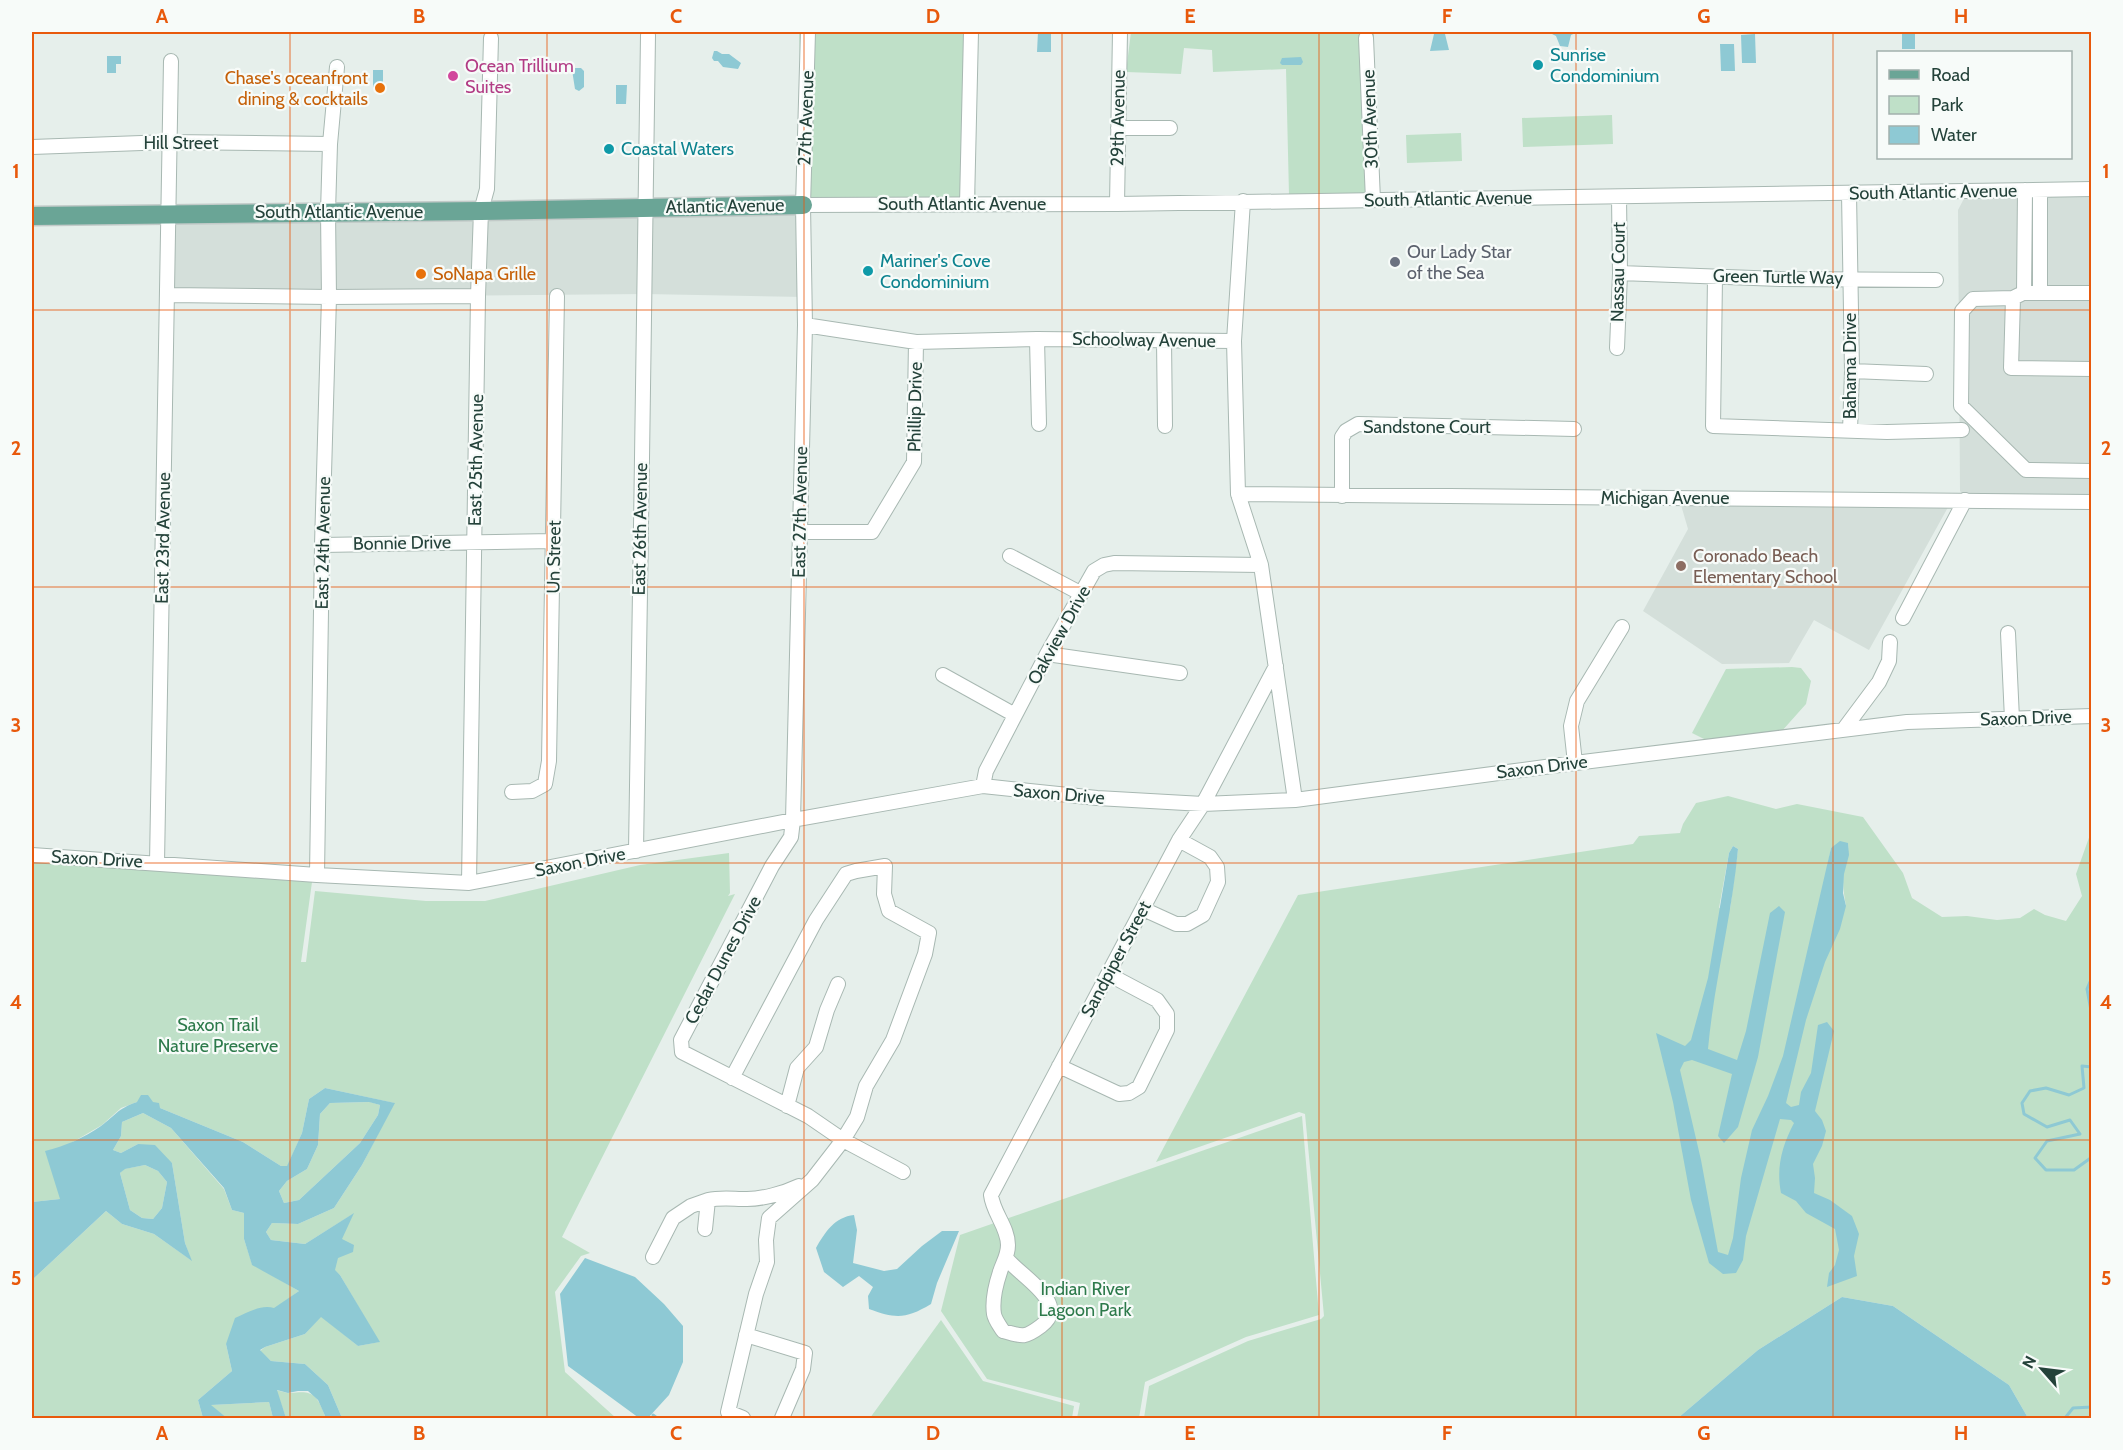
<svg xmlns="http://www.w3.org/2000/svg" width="2123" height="1450" font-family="Cabin,sans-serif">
<rect width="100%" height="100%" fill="#e6efeb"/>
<path fill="#d4dfda" d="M2091 189V502L1965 500 1960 491 1958 210 1968 191Z
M803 205 805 297 645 294 329 297 167 295 168 214Z
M1679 498 1952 500 1869 650 1814 620 1789 663 1722 664 1643 611 1688 529Z"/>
<path fill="#bfe0c8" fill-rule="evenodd" d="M799 32H970L971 142 976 199H805Z
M1131 32H1374L1372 194 1289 195 1286 69 1213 72 1212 50 1184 48 1181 74 1126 72Z
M1612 115 1613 144 1523 147 1522 118Z
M1461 133 1462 161 1407 163 1406 135Z
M1792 667 1801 668 1811 681 1806 704 1781 732 1708 741 1692 733 1726 669Z
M1728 796 1776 809 1797 804 1863 817 1903 873 1912 898 1942 917 1967 916 1997 920 2020 918 2034 909 2045 915 2066 921 2082 896 2076 874 2091 832V1418H2028L2009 1385 1893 1306 1842 1297 1758 1350 1678 1418H1144L1149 1386 1248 1341 1321 1319 1324 1316 1305 1114 1299 1112 1156 1162 1298 895 1633 844 1639 836 1680 833 1683 824 1696 803ZM1848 843C1849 854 1846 862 1844 872 1842 883 1844 895 1846 906L1825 878 1831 848ZM1733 846 1738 849 1730 909 1719 908 1729 853Z
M729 853 730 893 728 896 735 894 562 1237 590 1253 581 1256 555 1292 565 1372 616 1418H342L328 1385 305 1364 271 1361 260 1351 265 1347 305 1334 321 1316 358 1346 379 1342 340 1275 334 1270 341 1239 353 1214 305 1244 271 1240 266 1232 272 1223 298 1224 334 1208 362 1165 394 1103 325 1088 309 1099 302 1133 287 1167 281 1166 243 1142 160 1108 137 1102 121 1108 102 1125 66 1146 60 1199 32 1202V855L157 863 169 872 312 882 301 962H306L315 891 426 901H485L640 865Z
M370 1102 380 1105 378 1115 360 1143 299 1200 284 1203 279 1191 287 1181 307 1169 318 1145 320 1114 330 1103Z
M143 1113 171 1128 224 1189 232 1210 244 1213V1239L252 1264 299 1291 226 1344 232 1371 198 1400 203 1418H32V1280L106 1211 122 1224 154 1234 191 1260 185 1243 172 1163 138 1144 121 1153 113 1150 121 1136 122 1122Z
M1302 1116 1319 1315 1246 1337 1145 1382 1139 1418H1077L1080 1403 987 1379 941 1311 960 1235Z
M145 1165 158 1171 167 1182 162 1208 153 1219 142 1218 130 1210 120 1173 124 1169Z
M941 1320 983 1381 1074 1406 1072 1418H870Z
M276 1390C281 1391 286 1393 291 1393 315 1390 317 1396 326 1418H286Z
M269 1402 273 1418H227L210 1405Z"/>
<path fill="#8ec9d4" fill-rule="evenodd" d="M1038 32H1051V52H1037Z
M1902 32H1915V49H1902Z
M1550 33V32H1578L1571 35 1568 47 1560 46 1556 36Z
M1434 34H1445L1449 50 1430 51Z
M1755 34 1756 63H1742L1741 35Z
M1720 44H1734L1735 71H1721Z
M714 51H717L722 54H729L741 63 738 69 723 67 718 61H714L712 58Z
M107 56H121V64H116V73H107Z
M1301 57 1303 62 1301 65H1282L1280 63 1282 58Z
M575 68H581L584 71V87L579 91 575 89 572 70Z
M373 70H383V89L373 88Z
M616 85H627L626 104H616Z
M1840 841 1848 843 1849 855 1844 874 1843 893 1846 906 1840 929 1825 962 1806 1020 1786 1103 1791 1107 1799 1105 1801 1092 1811 1073 1818 1025 1827 1022 1834 1031 1815 1111 1822 1120 1826 1131 1822 1146 1813 1164 1815 1178 1814 1193 1830 1200 1852 1216 1859 1234 1854 1256 1857 1276 1827 1287 1829 1273 1835 1265 1839 1250 1835 1229 1806 1213 1796 1201 1781 1193C1776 1167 1782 1146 1794 1123L1791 1120 1780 1119 1746 1236 1743 1260 1736 1273 1723 1274 1709 1263 1691 1200 1673 1102 1656 1033 1685 1046 1691 1040 1708 978 1729 853 1733 846 1738 849C1732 916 1714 982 1708 1049L1737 1060 1746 1031 1770 913 1779 906 1785 912 1758 1057 1738 1127 1724 1143 1718 1136 1732 1074 1692 1060 1684 1062 1680 1070 1701 1160 1718 1252 1728 1255 1733 1238 1741 1178 1752 1130 1768 1096 1783 1056 1831 848Z
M325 1088 395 1103 362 1165 334 1208 298 1224 272 1223 266 1232 271 1240 305 1244 354 1213 342 1239 354 1245 353 1252 338 1258 335 1270 340 1275 380 1342 358 1346 321 1317 305 1334 265 1347 260 1350 271 1361 305 1364 328 1385 342 1418H326L318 1400 308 1391H298L288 1393 277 1390 286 1418H273L269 1402 211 1405 227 1418H203L198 1400 232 1371 226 1344 235 1318C247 1313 261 1304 274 1308L299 1291 252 1265 244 1239V1213L232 1210 224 1188 171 1128 143 1113 122 1122 121 1136 113 1150 121 1153 138 1144 155 1145 172 1163 185 1243 192 1261 154 1234 122 1224 106 1211 32 1280V1202L60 1199 45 1151C65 1146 84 1138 101 1126 116 1115 117 1109 137 1102L141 1095H148L153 1102 159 1103 160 1108 243 1142 281 1166H287L302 1133 309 1099ZM369 1102 380 1105 378 1115 360 1143 299 1200 284 1203 279 1191 287 1181 307 1169 318 1145 320 1114 330 1103ZM145 1165 158 1171 167 1182 162 1208 153 1219 142 1218 130 1210 120 1173 125 1169Z
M854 1215 857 1230 853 1263 884 1271 897 1269 922 1246 942 1231H959L937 1283 931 1304C906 1319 896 1319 869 1309L868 1296 873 1287 859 1276 843 1287 824 1272 816 1248C825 1232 835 1217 854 1215Z
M585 1258 635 1277 664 1304 683 1326V1362L669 1395 648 1418H639L568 1366 560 1294Z
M1842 1297 1893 1306 2009 1385 2028 1418H1678L1758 1350Z"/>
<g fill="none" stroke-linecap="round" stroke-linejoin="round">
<path stroke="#8ec9d4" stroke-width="3" d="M2092 977 2087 989 2092 1016
M2092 1067 2082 1066 2084 1088 2069 1095 2046 1088 2030 1091 2022 1103 2024 1114 2047 1127 2070 1120 2080 1134 2047 1141 2035 1158 2046 1170H2074L2092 1157
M653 1415 657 1418
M2065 1418 2073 1408 2092 1407"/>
<defs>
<path id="minor" d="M808 32 803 205 805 325 793 820 791 837 772 866 681 1040 682 1052 808 1116 843 1140 903 1172
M1366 38 1373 200
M1118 128H1170
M32 147 169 142 330 144
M2025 190 2024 293H2092
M1849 193 1852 371 1850 431
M1243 201 1234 341 1238 494 1261 565 1295 800
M967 204 971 32
M1117 204 1120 32
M803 205 1117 204 2092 189
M1620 273 1781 279 1936 280
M1715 277 1713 426 1887 432 1962 430
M2040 293V190
M2021 294 2013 298 2011 368 2092 369
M167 295 329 297 478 296
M2013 298 1973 299 1962 311 1961 406 2026 470 2092 471
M805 325 916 342 1037 339 1234 341
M1037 339 1039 424
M1164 340 1165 426
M1617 348 1620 273 1619 197
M1852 371 1926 374
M1238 494 2092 502
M1342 496V437L1346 431 1358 424 1574 429
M800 532H872L914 462 916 342
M322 545 554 541
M1010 556 1080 593
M1903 618 1965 500
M2008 633 2012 719
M1047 654 1180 673
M943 675 1015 715
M1844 729 1879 682 1889 661 1890 642
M1575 763 1571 726 1577 701 1622 627
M983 786 986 771 1047 654 1094 571 1104 565 1114 563 1261 565
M512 792 532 791 545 784 549 761 557 296
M636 851C639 579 646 307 648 35
M32 855 317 875 469 883 793 820 983 786 1097 798 1203 804 1295 800 1575 763 1907 722 2092 716
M157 863 171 61
M317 875 322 545 329 297 328 212 330 144 337 67
M469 883 478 296 481 211 487 189 491 38
M1143 909 1176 924H1187L1203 915 1218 882 1217 867 1210 857 1179 840
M1059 1066 1119 1094 1129 1093 1139 1087 1167 1030V1014L1157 1000 1108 974
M732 1078 816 920 846 874 856 871 885 866 884 894 889 911 929 933 925 954 893 1040 866 1086 857 1117 843 1140 812 1180 769 1218 766 1240 767 1262 756 1294 728 1412 743 1418
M787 1106 797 1068 816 1047 827 1010 838 984
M705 1229 708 1200C721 1197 733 1199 747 1199 763 1199 784 1193 799 1186
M653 1257 673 1218 691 1206 708 1200
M1007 1259C1020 1276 1071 1303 1041 1326 1025 1338 1023 1337 1003 1331 1000 1326 995 1320 994 1314 992 1301 996 1284 1000 1272 1003 1262 1008 1256 1008 1245 1008 1227 993 1213 991 1195L1179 840 1203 804 1276 666
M746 1335 805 1353 803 1369 782 1418"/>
<path id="major" d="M32 216 481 211 803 205"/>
</defs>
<use href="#minor" stroke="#a8b8b2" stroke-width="16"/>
<use href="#major" stroke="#c2cac8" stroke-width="21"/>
<use href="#minor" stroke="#fff" stroke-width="14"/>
<use href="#major" stroke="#6aa596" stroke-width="18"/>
</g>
<path fill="none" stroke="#e8590c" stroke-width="1.5" stroke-opacity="0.55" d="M290 32V1418M547 32V1418M804 32V1418M1062 32V1418M1319 32V1418M1576 32V1418M1833 32V1418M32 310H2092M32 587H2092M32 863H2092M32 1140H2092"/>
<g fill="#0f9aa8" stroke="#f7fbf9" stroke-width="2">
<circle cx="1538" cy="65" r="6"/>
<circle cx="609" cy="149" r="6"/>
<circle cx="868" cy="271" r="6"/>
</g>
<circle fill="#d1479c" stroke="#f7fbf9" stroke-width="2" cx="453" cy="76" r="6"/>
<g fill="#e8710a" stroke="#f7fbf9" stroke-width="2">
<circle cx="380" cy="88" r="6"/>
<circle cx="421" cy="274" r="6"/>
</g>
<circle fill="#6b7280" stroke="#f7fbf9" stroke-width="2" cx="1395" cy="262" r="6"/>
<circle fill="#8d6e63" stroke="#f7fbf9" stroke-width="2" cx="1681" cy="566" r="6"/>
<g text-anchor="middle" stroke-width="4.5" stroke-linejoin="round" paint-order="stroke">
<g font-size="18" fill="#0d838f" stroke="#f7fbf9" text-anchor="start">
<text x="1550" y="61">Sunrise<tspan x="1550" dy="21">Condominium</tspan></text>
<text x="621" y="155">Coastal Waters</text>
<text x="880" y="267">Mariner's Cove<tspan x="880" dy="21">Condominium</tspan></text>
</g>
<g font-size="18" fill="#b23c85" stroke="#f7fbf9" text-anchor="start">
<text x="465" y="72">Ocean Trillium<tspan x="465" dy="21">Suites</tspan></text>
</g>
<g font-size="18" fill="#c56008" stroke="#f7fbf9" text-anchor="end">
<text x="368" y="84">Chase's oceanfront<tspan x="368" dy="21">dining &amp; cocktails</tspan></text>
<text x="433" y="280" text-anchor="start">SoNapa Grille</text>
</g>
<g font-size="18" fill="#24423a" stroke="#f7fbf9">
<text transform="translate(806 118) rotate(-88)" y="6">27th Avenue</text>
<text transform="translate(1118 118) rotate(-89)" y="6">29th Avenue</text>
<text transform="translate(1370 119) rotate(-92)" y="6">30th Avenue</text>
<text x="181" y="149">Hill Street</text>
<text transform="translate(1933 192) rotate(-1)" y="6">South Atlantic Avenue</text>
<text transform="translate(1448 199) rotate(-1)" y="6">South Atlantic Avenue</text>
<text x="962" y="210">South Atlantic Avenue</text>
<text transform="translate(725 206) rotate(-1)" y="6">Atlantic Avenue</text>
<text x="339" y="218">South Atlantic Avenue</text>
<text transform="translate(1618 272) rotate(-89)" y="6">Nassau Court</text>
<text transform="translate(1778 277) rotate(1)" y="6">Green Turtle Way</text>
<text transform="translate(1144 340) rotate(1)" y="6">Schoolway Avenue</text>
<text transform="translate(1850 366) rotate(-90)" y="6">Bahama Drive</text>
<text transform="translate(915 407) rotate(-89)" y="6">Phillip Drive</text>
<text x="1427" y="433">Sandstone Court</text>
<text transform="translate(476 460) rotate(-89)" y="6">East 25th Avenue</text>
<text x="1665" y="504">Michigan Avenue</text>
<text transform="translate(800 512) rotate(-89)" y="6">East 27th Avenue</text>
<text transform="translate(640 529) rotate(-89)" y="6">East 26th Avenue</text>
<text transform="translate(163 538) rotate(-89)" y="6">East 23rd Avenue</text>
<text transform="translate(323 543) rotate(-89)" y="6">East 24th Avenue</text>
<text transform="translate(402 543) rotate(-1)" y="6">Bonnie Drive</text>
<text transform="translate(554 557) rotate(-89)" y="6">Un Street</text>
<text transform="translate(1059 635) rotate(-61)" y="6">Oakview Drive</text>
<text transform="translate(2026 718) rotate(-2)" y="6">Saxon Drive</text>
<text transform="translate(1542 767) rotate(-7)" y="6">Saxon Drive</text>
<text transform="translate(1059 794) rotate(5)" y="6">Saxon Drive</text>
<text transform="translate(97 859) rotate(3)" y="6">Saxon Drive</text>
<text transform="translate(580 862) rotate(-11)" y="6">Saxon Drive</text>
<text transform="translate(1116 959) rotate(-62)" y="6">Sandpiper Street</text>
<text transform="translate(723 960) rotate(-62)" y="6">Cedar Dunes Drive</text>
</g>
<g font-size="18" fill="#5b616d" stroke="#f7fbf9" text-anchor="start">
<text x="1407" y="258">Our Lady Star<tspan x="1407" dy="21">of the Sea</tspan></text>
</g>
<g font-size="18" fill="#785e54" stroke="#f7fbf9" text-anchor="start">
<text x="1693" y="562">Coronado Beach<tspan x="1693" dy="21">Elementary School</tspan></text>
</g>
<g font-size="18" fill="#2d7a4b" stroke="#f7fbf9">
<text x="218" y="1031">Saxon Trail<tspan x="218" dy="21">Nature Preserve</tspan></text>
<text x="1085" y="1295">Indian River<tspan x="1085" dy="21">Lagoon Park</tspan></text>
</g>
</g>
<rect width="2123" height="1450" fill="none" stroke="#f7fbf9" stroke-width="66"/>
<rect x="1877" y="51" width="195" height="108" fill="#f7fbf9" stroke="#a3b1ad" stroke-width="1.5"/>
<rect x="1889" y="70" width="30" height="9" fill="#6aa596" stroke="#a3b1ad" stroke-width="1.5"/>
<text x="1931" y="81" font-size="18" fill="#24423a">Road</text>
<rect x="1889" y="96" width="30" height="18" fill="#bfe0c8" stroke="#a3b1ad" stroke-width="1.5"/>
<text x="1931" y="111" font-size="18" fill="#24423a">Park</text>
<rect x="1889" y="126" width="30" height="18" fill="#8ec9d4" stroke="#a3b1ad" stroke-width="1.5"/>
<text x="1931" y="141" font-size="18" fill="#24423a">Water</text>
<g transform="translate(2042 1369) rotate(298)" stroke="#f7fbf9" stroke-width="4.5" paint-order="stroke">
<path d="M0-4.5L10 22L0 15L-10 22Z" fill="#24423a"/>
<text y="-9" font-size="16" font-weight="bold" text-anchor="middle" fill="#24423a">N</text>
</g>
<rect x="33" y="33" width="2057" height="1384" fill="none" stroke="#e8590c" stroke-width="2"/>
<g font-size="20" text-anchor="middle" font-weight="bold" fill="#e8590c">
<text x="162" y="23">A</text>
<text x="419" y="23">B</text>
<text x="676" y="23">C</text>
<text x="933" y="23">D</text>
<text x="1190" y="23">E</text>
<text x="1447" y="23">F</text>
<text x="1704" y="23">G</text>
<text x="1961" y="23">H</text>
<text x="16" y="178">1</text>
<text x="2106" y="178">1</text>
<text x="16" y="455">2</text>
<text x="2106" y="455">2</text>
<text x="16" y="732">3</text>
<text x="2106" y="732">3</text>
<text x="16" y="1009">4</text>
<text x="2106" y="1009">4</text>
<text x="16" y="1285">5</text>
<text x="2106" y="1285">5</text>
<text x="162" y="1440">A</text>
<text x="419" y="1440">B</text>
<text x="676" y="1440">C</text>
<text x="933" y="1440">D</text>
<text x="1190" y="1440">E</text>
<text x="1447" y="1440">F</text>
<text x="1704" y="1440">G</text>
<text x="1961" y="1440">H</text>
</g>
</svg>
